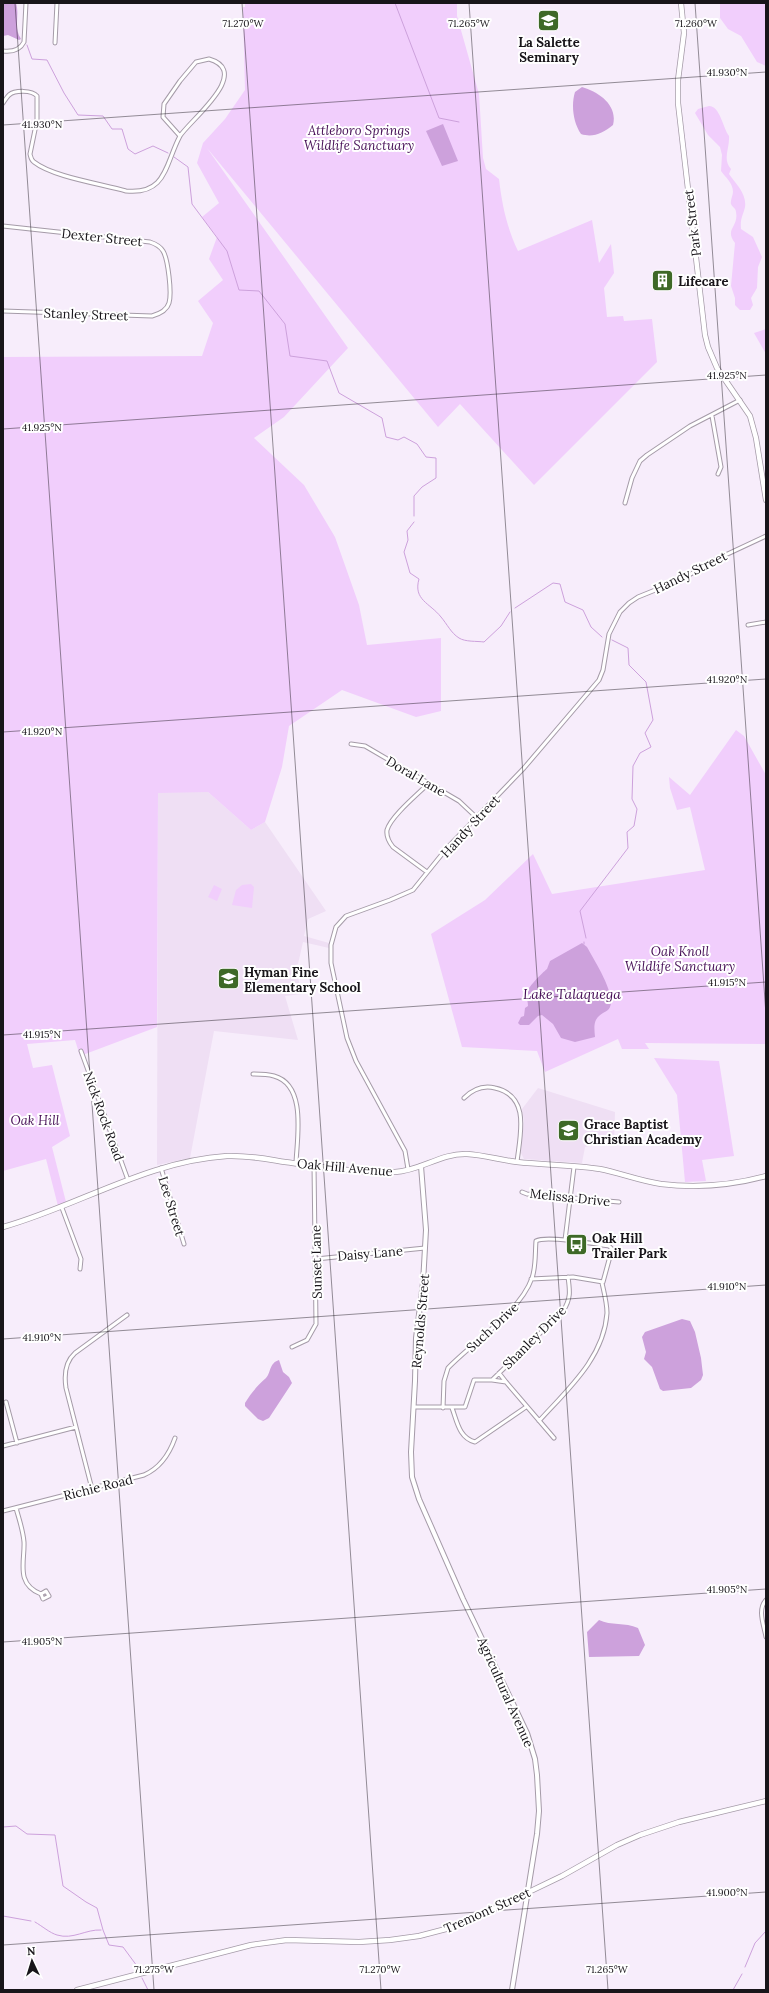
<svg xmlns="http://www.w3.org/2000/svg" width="769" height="1993" font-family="Lora,serif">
<rect width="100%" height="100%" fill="#f7edfb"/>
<path fill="#efdff4" d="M158 792H208L251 830 265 822 326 911 308 919 304 936 329 943V948L303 942 298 964 295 965 302 994 285 996 298 1040 214 1031 190 1158 157 1165Z
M538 1088 615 1112 614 1143 606 1142 585 1147 582 1163 524 1159 521 1153 524 1121 522 1109Z"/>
<path fill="#f1cefc" d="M245 3H457V16L479 94 483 158 486 169 499 179C502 205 507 228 518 251L592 220 599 263 611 244 614 273 604 288 607 317 623 316 624 321 652 319 657 362 534 485 460 404 438 427 207 148 348 348 284 417 254 438 304 485 335 537 359 605 367 645 441 638V711L416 717 342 690 289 726 282 767 265 822 251 830 208 792 158 793 157 1027 80 1056 75 1040 27 1044 33 1068 52 1065 70 1136 52 1147 66 1202 58 1206 46 1159 3 1171V357L202 356 213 323 198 301 223 280 209 259 217 237 202 217 219 203 197 163 203 143 225 119 245 90 243 7H245Z
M720 3H766V66L757 62 741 36 728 29 720 18Z
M709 106C720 106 723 128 729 136 730 148 722 159 731 169L729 174C736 184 747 194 745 207 743 216 740 218 741 229L753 237 762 257 758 267 757 288 751 298 753 305 750 310H740L735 305V298L731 286 735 243C724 229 739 227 736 212 736 208 732 207 731 204 730 201 733 195 733 192 733 183 726 178 721 171L722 155 720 147 708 135 695 113 698 109Z
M766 329V354L754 333Z
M736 730 744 736 766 775V1044L645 1043 649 1049H622L618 1039 545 1072 537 1051 462 1047 431 934 485 900 533 854 552 894 705 870 690 807 677 810 670 788 669 777 690 795Z
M251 884 254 887 252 908 232 905 236 890 242 885Z
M214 885 222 889 217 901 208 897Z
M654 1058 719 1061 734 1156 702 1160 706 1181 685 1182 677 1095Z"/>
<path fill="#cda1dc" d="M3 3H16C20 16 13 27 21 39L19 40 8 35 3 36Z
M582 87C599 92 618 105 613 125 603 133 593 138 581 134 573 122 571 105 575 92Z
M443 124 458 161 442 166 426 131Z
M582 943 587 947C594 960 616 994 610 1007 609 1010 606 1011 603 1013 593 1019 594 1026 595 1037L575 1042 561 1038 553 1024 542 1015 538 1016 529 1025H520L518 1023 521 1017 524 1016 525 1008 528 1006C528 1002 526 996 527 992 529 986 542 973 547 969L550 961Z
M682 1319 690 1321 695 1332 701 1358 703 1375 701 1380 691 1388 663 1391 660 1389 652 1367 644 1359 646 1352 642 1337 645 1332Z
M279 1360 283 1372 289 1377 292 1383 269 1418 263 1421 258 1419 245 1406V1403C251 1393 257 1386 266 1378 271 1373 269 1363 279 1360Z
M599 1620C611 1626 625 1622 638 1628L645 1645 639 1656 589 1657 587 1632Z"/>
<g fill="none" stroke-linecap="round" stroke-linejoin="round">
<path stroke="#cda1dc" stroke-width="1" d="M395 3 439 118 459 122
M27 45 32 59 47 60 64 93 78 115 103 116 112 129H122L128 149 135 154 153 146 168 153
M174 157 188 167 192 204 227 251 239 290 259 291 285 324 290 356 327 361 339 393 382 418 386 437 398 440 404 437 417 444 426 457 436 458V478L422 487 414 496V516
M414 522 407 531 408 540 404 552 410 573 419 579C413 600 430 603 441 617 447 624 451 633 459 638 465 642 477 641 484 642L501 626 510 612
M515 608 553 583 560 584 565 602 583 610 591 627 602 637
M586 938 580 911 628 848 627 832 634 826 637 809 632 799 633 766 640 753 651 747 645 733 653 720 646 682 629 665 628 648 612 640
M584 944V942
M3 1827 16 1826 27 1834 55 1835 63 1886 86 1902 97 1908 103 1930 109 1945 123 1947 137 1966
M3 1916 31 1921
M35 1922C42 1926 50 1933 57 1935 73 1940 86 1929 101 1930
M745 1967 755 1943 766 1931
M142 1978 148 1990
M733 1990 742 1974"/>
<defs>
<path id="minor" d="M55 43 57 3
M3 51C12 52 20 50 24 42L26 3
M209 59C253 72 190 120 180 136L163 117 164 104 180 81 196 62Z
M3 103C5 100 7 97 9 95 15 90 32 90 37 96V120L30 154C31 158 31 160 34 162 53 177 102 184 126 191 167 195 165 164 180 136
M3 226 150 242C156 244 160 246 163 251 168 259 172 293 169 303 167 310 159 314 152 316L3 311
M712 416 721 467 718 474
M625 503 632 478 640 461 647 455 690 426 740 400
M748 625 766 622
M351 744 365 746 459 801 476 817
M427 872 393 847C389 842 386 837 387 830 391 816 418 794 429 783
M81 1051 128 1180
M253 1074C260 1074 267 1074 274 1076 307 1085 297 1138 296 1163
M464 1098C473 1089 483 1085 495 1088 531 1096 520 1135 517 1162
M161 1168 184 1244
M408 1169 405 1151 356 1061 347 1038 331 963V945L336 927 346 916 390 900 413 890 447 848 524 768 599 680 603 670 609 634 620 612 629 603 638 597 680 580 719 558 766 536
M522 1192 527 1194 619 1202
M62 1208 81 1259 80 1269
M565 1240 574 1167
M316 1259 425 1248
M292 1347 307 1340 316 1324 314 1165
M492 1380 506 1382 499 1373
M506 1382 554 1438
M6 1402 17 1443
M414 1407H465L474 1380H492L563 1311C571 1299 570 1291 568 1277
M443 1408 444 1381 448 1368C473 1342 520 1312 532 1278 536 1267 535 1253 536 1241 546 1235 595 1244 609 1246L612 1249 603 1282 573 1277 531 1279
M452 1408C457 1421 459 1438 475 1442L526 1407
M539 1421C567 1390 604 1358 607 1313 607 1303 604 1292 602 1283
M3 1446 76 1427
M92 1489 66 1388C64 1375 65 1362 75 1353L127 1315
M16 1508C19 1519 23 1530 24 1542 25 1561 15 1584 41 1594L46 1591 49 1596 43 1599 41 1594
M3 1511 144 1475C160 1468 169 1455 175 1438
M766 1600C757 1610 764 1625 766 1637"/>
<path id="tertiary" d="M421 1166 426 1230 423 1283 416 1338 415 1381 411 1452 412 1477 419 1499 463 1599 527 1733 535 1759 537 1775 539 1811 537 1834 512 1990"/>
<path id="secondary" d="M681 3 684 33 678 80V103L705 335 708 347 717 368 750 416 756 438 766 500
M3 1227C78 1206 147 1161 227 1156 247 1155 266 1159 285 1162 321 1167 359 1173 395 1172 420 1171 441 1153 467 1154 484 1155 500 1160 517 1162 545 1165 573 1165 600 1169 620 1173 640 1181 661 1184 695 1188 733 1185 766 1176
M77 1990 251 1945 287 1940 359 1942 390 1940 419 1936 446 1929 479 1916 562 1876 617 1845 640 1835 679 1822 766 1801"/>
</defs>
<use href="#minor" stroke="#a59ba8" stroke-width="5"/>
<use href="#tertiary" stroke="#a59ba8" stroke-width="6"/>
<use href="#secondary" stroke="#a59ba8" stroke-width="6"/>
<use href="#minor" stroke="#fff" stroke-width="3"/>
<use href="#tertiary" stroke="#fff" stroke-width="4"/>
<use href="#secondary" stroke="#fff" stroke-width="4.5"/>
</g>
<path fill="none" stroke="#18151a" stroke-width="1" stroke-opacity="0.45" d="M15 3 154 1990M242 3 381 1990M469 3 608 1990M695 3 766 1015M3 125 766 72M3 429 766 375M3 732 766 679M3 1035 766 982M3 1339 766 1285M3 1642 766 1589M3 1945 766 1892"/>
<defs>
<symbol id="school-square" viewBox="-11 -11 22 22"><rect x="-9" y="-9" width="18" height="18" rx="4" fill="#3e6927" stroke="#fff"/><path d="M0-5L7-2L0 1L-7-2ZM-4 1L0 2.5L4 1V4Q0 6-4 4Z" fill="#fff"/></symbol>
<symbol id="building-square" viewBox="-11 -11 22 22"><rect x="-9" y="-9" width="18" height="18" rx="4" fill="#3e6927" stroke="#fff"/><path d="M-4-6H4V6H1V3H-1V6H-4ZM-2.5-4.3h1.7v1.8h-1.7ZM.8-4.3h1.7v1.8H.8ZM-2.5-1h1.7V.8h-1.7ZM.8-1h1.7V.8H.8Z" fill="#fff"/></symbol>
<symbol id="bus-square" viewBox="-11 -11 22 22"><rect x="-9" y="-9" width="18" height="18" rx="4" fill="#3e6927" stroke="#fff"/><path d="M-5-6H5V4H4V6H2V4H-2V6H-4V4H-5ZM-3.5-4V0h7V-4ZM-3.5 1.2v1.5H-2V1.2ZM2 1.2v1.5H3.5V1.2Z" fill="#fff"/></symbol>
</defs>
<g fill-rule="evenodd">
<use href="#school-square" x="536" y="8" width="25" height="25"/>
<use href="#building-square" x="650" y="268" width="25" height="25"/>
<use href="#school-square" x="216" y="966" width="25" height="25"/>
<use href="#school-square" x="556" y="1118" width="25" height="25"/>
<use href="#bus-square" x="564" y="1232" width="25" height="25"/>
</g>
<g text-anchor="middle" stroke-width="4" stroke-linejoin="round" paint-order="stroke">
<g font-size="13" font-weight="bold" fill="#18151a" stroke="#fff" text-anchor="start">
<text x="549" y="47" text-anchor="middle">La Salette<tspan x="549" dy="15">Seminary</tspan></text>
<text x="678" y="286">Lifecare</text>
<text x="244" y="977">Hyman Fine<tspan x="244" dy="15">Elementary School</tspan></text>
<text x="584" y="1129">Grace Baptist<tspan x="584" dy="15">Christian Academy</tspan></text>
<text x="592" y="1243">Oak Hill<tspan x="592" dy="15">Trailer Park</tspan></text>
</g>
<g font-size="13" font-style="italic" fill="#471057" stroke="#fff">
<text x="359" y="135">Attleboro Springs<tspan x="359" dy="15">Wildlife Sanctuary</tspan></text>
<text x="680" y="956">Oak Knoll<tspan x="680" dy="15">Wildlife Sanctuary</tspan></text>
<text x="35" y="1125">Oak Hill</text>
</g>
<g font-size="13" fill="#18151a" stroke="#fff">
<text transform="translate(692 223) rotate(-97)" y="5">Park Street</text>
<text transform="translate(102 237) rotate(6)" y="5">Dexter Street</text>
<text transform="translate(86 314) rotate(2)" y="5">Stanley Street</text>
<text transform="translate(690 572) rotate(-26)" y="5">Handy Street</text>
<text transform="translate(416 776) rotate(30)" y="5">Doral Lane</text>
<text transform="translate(470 826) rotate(-47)" y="5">Handy Street</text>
<text transform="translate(104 1116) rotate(70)" y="5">Nick Rock Road</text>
<text transform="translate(345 1167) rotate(5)" y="5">Oak Hill Avenue</text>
<text transform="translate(570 1197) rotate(6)" y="5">Melissa Drive</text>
<text transform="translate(172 1206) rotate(73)" y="5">Lee Street</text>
<text transform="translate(370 1253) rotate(-5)" y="5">Daisy Lane</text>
<text transform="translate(316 1262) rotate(-91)" y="5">Sunset Lane</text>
<text transform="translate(420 1321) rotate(-85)" y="5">Reynolds Street</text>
<text transform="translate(492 1327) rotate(-43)" y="5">Such Drive</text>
<text transform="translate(534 1337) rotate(-45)" y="5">Shanley Drive</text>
<text transform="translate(98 1487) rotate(-14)" y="5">Richie Road</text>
<text transform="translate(506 1692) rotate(66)" y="5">Agricultural Avenue</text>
<text transform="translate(487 1910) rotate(-24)" y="5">Tremont Street</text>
</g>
<g font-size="14" font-style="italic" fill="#450d55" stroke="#fff">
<text x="572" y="999">Lake Talaquega</text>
</g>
</g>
<g font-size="10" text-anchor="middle" fill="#18151a" stroke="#fff" stroke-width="4" stroke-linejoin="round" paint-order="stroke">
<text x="243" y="27">71.270°W</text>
<text x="469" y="27">71.265°W</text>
<text x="696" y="27">71.260°W</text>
<text x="727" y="76">41.930°N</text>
<text x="42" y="128">41.930°N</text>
<text x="727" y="379">41.925°N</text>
<text x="42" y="431">41.925°N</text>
<text x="727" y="683">41.920°N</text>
<text x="42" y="735">41.920°N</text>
<text x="727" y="986">41.915°N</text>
<text x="42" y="1038">41.915°N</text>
<text x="727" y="1290">41.910°N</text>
<text x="42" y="1341">41.910°N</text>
<text x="727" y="1593">41.905°N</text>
<text x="42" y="1645">41.905°N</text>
<text x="727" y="1896">41.900°N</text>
<text x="154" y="1973">71.275°W</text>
<text x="380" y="1973">71.270°W</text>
<text x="607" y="1973">71.265°W</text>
</g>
<rect width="769" height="1993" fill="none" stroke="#18151a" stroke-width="8"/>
<g transform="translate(32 1961) rotate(356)" stroke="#ffffff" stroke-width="3" paint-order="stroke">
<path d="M0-3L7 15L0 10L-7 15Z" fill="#18151a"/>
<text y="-6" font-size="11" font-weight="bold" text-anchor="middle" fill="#18151a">N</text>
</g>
</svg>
